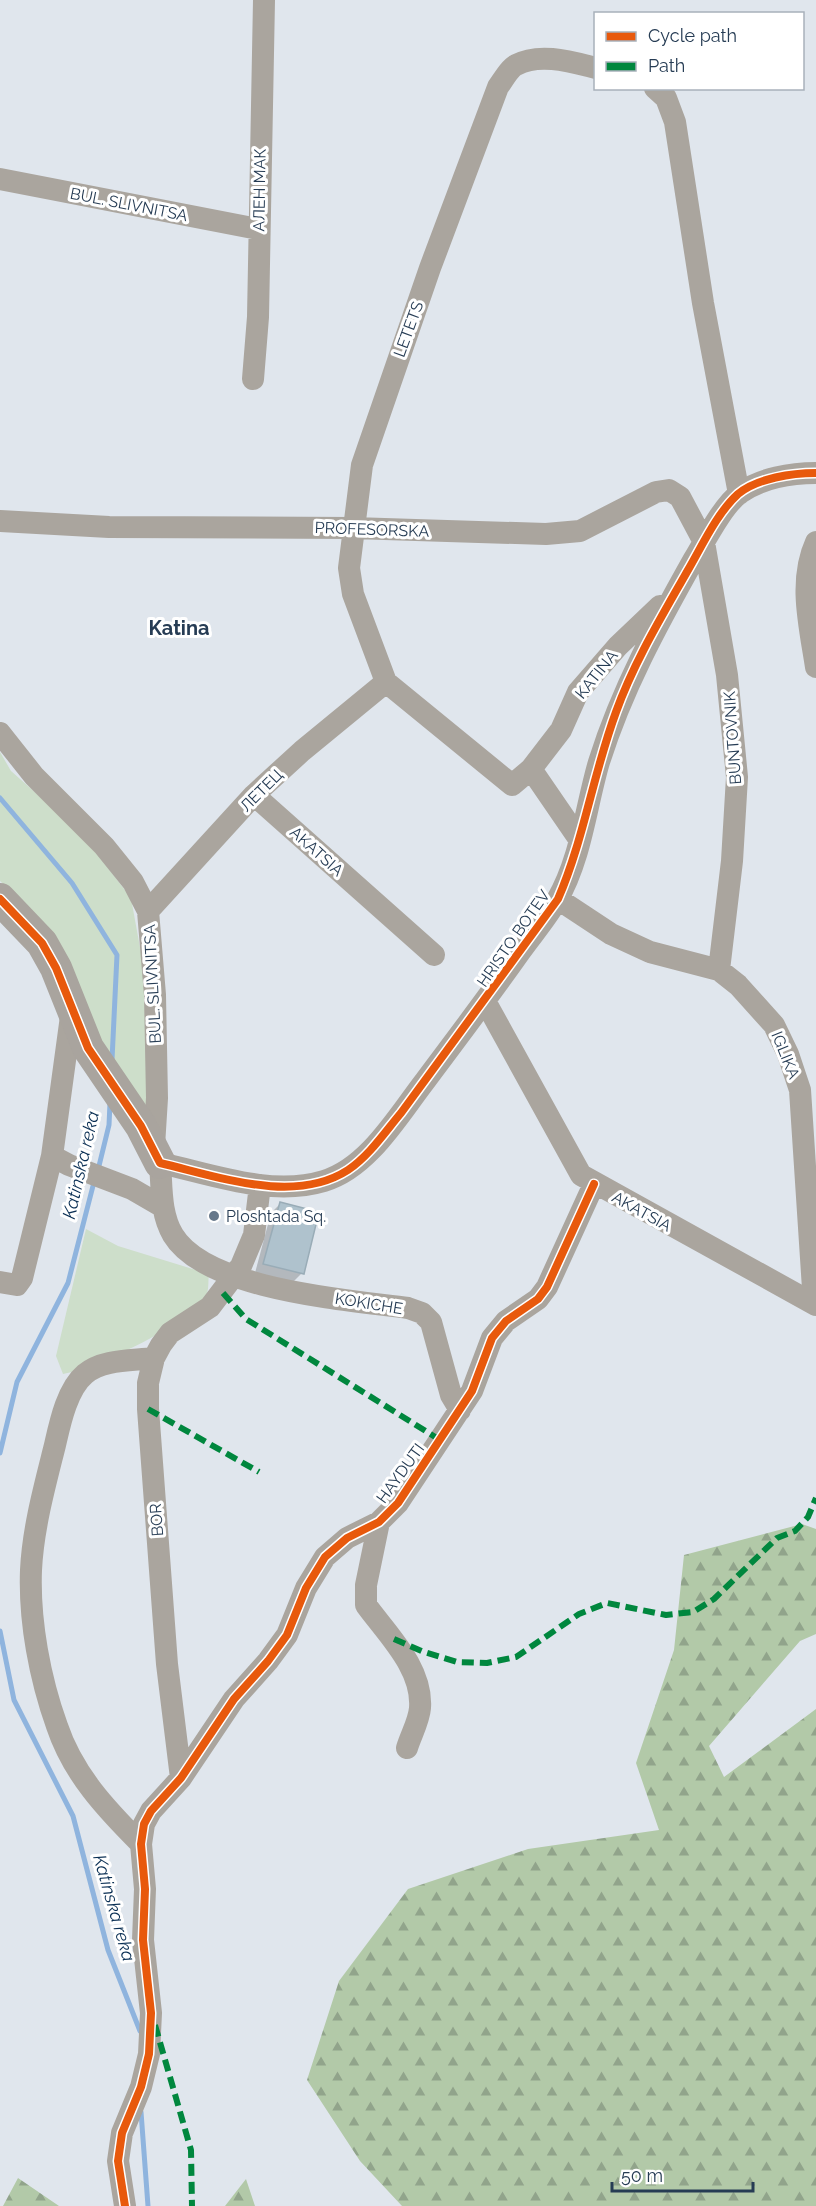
<svg xmlns="http://www.w3.org/2000/svg" width="816" height="2206" font-family="Raleway,sans-serif">
<defs>
<pattern id="forest-firs" width="22" height="20" patternUnits="userSpaceOnUse" patternTransform="scale(1.5)"><rect width="22" height="20" fill="#b2c9a8"/><path d="M5 1l3.5 6h-7zM16 11l3.5 6h-7z" fill="#91a48b"/></pattern>
</defs>
<rect width="100%" height="100%" fill="#e0e6ed"/>
<path fill="#cddeca" d="M0 752 11 771 82 834 131 898 141 953 150 1035 146 1110 82 1016 40 920 0 881Z
M86 1229 118 1246 209 1274C208 1280 209 1288 207 1293 191 1324 97 1368 63 1374L56 1356Z"/>
<path fill="url(#forest-firs)" d="M802 1524 816 1529V1634L800 1641 709 1746 724 1777 816 1709V2206H402L360 2161 307 2080 339 1981 408 1889 528 1849 659 1830 636 1763 674 1650 684 1555Z
M18 2178 59 2206H3Z
M246 2179 255 2206H225Z"/>
<path fill="#0003" d="M280 1204 302 1273 293 1282 255 1273 271 1213Z"/>
<g fill="none" stroke-linecap="round" stroke-linejoin="round">
<path stroke="#8fb4de" stroke-width="5" d="M0 798 72 883 117 955 112 1060
M98 1170 109 1125 110 1103
M0 1453 17 1382 68 1283 94 1182
M0 1631 14 1700 73 1816 108 1950 140 2031
M141 2112 148 2206"/>
</g>
<path fill="#afc2cd" stroke="#99acb7" stroke-width="1.5" d="M280 1202 319 1212 304 1274 263 1264Z"/>
<g fill="none" stroke-linecap="round" stroke-linejoin="round">
<path stroke="#aaa59e" stroke-width="22" d="M655 88 666 98 675 122 703 303 739 494
M0 179 258 229
M253 379 258 317 264 0
M0 521 109 527 353 528 546 534 580 531 656 492 669 490 680 497 704 542 727 675 737 777 732 861 719 970
M816 542C798 581 810 627 816 667
M386 682 353 594 349 568 362 465 430 268 498 87C503 80 510 68 516 65 540 52 572 62 596 68
M386 682 512 785 531 769 561 730 578 692 618 646 660 606
M0 733 34 776 104 846 133 882 148 911 155 995 157 1098 154 1146
M531 769 579 839
M254 795 434 955
M558 899 611 934 650 952 719 970 738 985 774 1025 788 1054 800 1090 814 1304
M148 911 254 795 302 751 386 682
M485 1001 581 1175 816 1305
M52 1156 69 1165 132 1189 163 1207
M0 1282 17 1285 22 1278 52 1156 72 1009
M460 1410 451 1395 431 1322 422 1313 408 1308C349 1300 206 1290 173 1235 160 1213 162 1187 160 1163 211 1174 271 1197 324 1181 368 1168 398 1116 425 1081 457 1038 489 996 520 952 532 935 547 918 557 900 581 859 586 806 599 762 622 689 657 625 694 559 705 541 723 505 740 493 761 478 791 473 816 473
M379 1522 366 1585V1605C387 1634 423 1668 420 1708 419 1721 411 1735 407 1748
M181 1778 167 1664 148 1409V1383L154 1358 161 1345 170 1333 210 1307 241 1266 254 1235 260 1185
M141 1844C106 1809 73 1774 57 1726 40 1679 29 1621 31 1570 33 1528 45 1485 55 1445 60 1423 67 1389 85 1374 103 1359 132 1361 154 1358
M125 2206 118 2161 122 2133 141 2087 149 2054 151 2013 143 1940 145 1889 141 1844 144 1824 151 1811 181 1778 234 1699 268 1661 287 1635 306 1588 325 1557 347 1538 379 1522 398 1503 472 1391 492 1338 506 1321 538 1299 547 1287 594 1184"/>
<path stroke="#a9a49e" stroke-width="32" d="M0 899 42 943 56 968 88 1048 141 1126 160 1163"/>
<path stroke="#00873e" stroke-width="6" stroke-dasharray="12 6" stroke-linecap="butt" d="M223 1293 246 1319 440 1440
M148 1409 259 1472
M394 1639 424 1652 457 1662 487 1663 516 1657 579 1614 607 1603 666 1615 693 1612 714 1599 777 1538 795 1531 808 1517 816 1498
M155 2025 191 2150 192 2206"/>
<defs>
<path id="cycleway" d="M0 899 42 943 56 968 88 1048 141 1126 160 1163C217 1176 294 1205 348 1170 369 1156 385 1132 401 1113L558 899C584 839 593 774 616 712 634 662 662 616 688 570 702 546 717 513 738 494 757 478 793 473 816 473
M125 2206 118 2161 122 2133 141 2087 149 2054 151 2013 143 1940 145 1889 141 1844 144 1824 151 1811 181 1778 234 1699 268 1661 287 1635 306 1588 325 1557 347 1538 379 1522 398 1503 472 1391 492 1338 506 1321 538 1299 547 1287 594 1184"/>
</defs>
<use href="#cycleway" stroke="#fff" stroke-width="11"/>
<use href="#cycleway" stroke="#e8590c" stroke-width="8"/>
</g>
<circle fill="#67788a" stroke="#fff" stroke-width="2" cx="214" cy="1216" r="6"/>
<g text-anchor="middle" stroke-width="6" stroke-linejoin="round" paint-order="stroke">
<g font-size="16" fill="#263c54" stroke="#fff">
<text transform="translate(259 190) rotate(-89)" y="6">АЛЕН МАК</text>
<text transform="translate(129 204) rotate(11)" y="6">BUL. SLIVNITSA</text>
<text transform="translate(408 329) rotate(-70)" y="6">LETETS</text>
<text transform="translate(372 529) rotate(2)" y="6">PROFESORSKA</text>
<text transform="translate(596 674) rotate(-51)" y="6">KATINA</text>
<text transform="translate(732 738) rotate(-94)" y="6">BUNTOVNIK</text>
<text transform="translate(261 790) rotate(-45)" y="6">ЛЕТЕЦ</text>
<text transform="translate(317 851) rotate(42)" y="6">AKATSIA</text>
<text transform="translate(513 938) rotate(-55)" y="6">HRISTO BOTEV</text>
<text transform="translate(152 984) rotate(-93)" y="6">BUL. SLIVNITSA</text>
<text transform="translate(786 1055) rotate(68)" y="6">IGLIKA</text>
<text transform="translate(642 1211) rotate(29)" y="6">AKATSIA</text>
<text transform="translate(369 1303) rotate(9)" y="6">KOKICHE</text>
<text transform="translate(400 1473) rotate(-54)" y="6">HAYDUTI</text>
<text transform="translate(156 1520) rotate(-94)" y="6">BOR</text>
</g>
<g font-size="16" fill="#263c54" stroke="#fff" text-anchor="start">
<text x="226" y="1222">Ploshtada Sq.</text>
</g>
<g font-size="18" font-style="italic" fill="#092e53" stroke="#fff">
<text transform="translate(81 1165) rotate(-77)" y="6">Katinska reka</text>
<text transform="translate(114 1908) rotate(74)" y="6">Katinska reka</text>
</g>
<g font-size="20" font-weight="bold" fill="#263c54" stroke="#fff">
<text x="179" y="635">Katina</text>
</g>
</g>
<rect x="594" y="12" width="210" height="78" fill="#ffffff" stroke="#a8b1bb" stroke-width="1.5"/>
<rect x="606" y="32" width="30" height="9" fill="#e8590c" stroke="#a8b1bb" stroke-width="1.5"/>
<text x="648" y="42" font-size="18" fill="#263c54">Cycle path</text>
<rect x="606" y="62" width="30" height="9" fill="#00873e" stroke="#a8b1bb" stroke-width="1.5"/>
<text x="648" y="72" font-size="18" fill="#263c54">Path</text>
<path d="M612 2182v9h141v-9" fill="none" stroke="#263c54" stroke-width="3"/>
<text x="621" y="2182" font-size="18" fill="#263c54" stroke="#ffffff" stroke-width="4.5" paint-order="stroke">50 m</text>
</svg>
